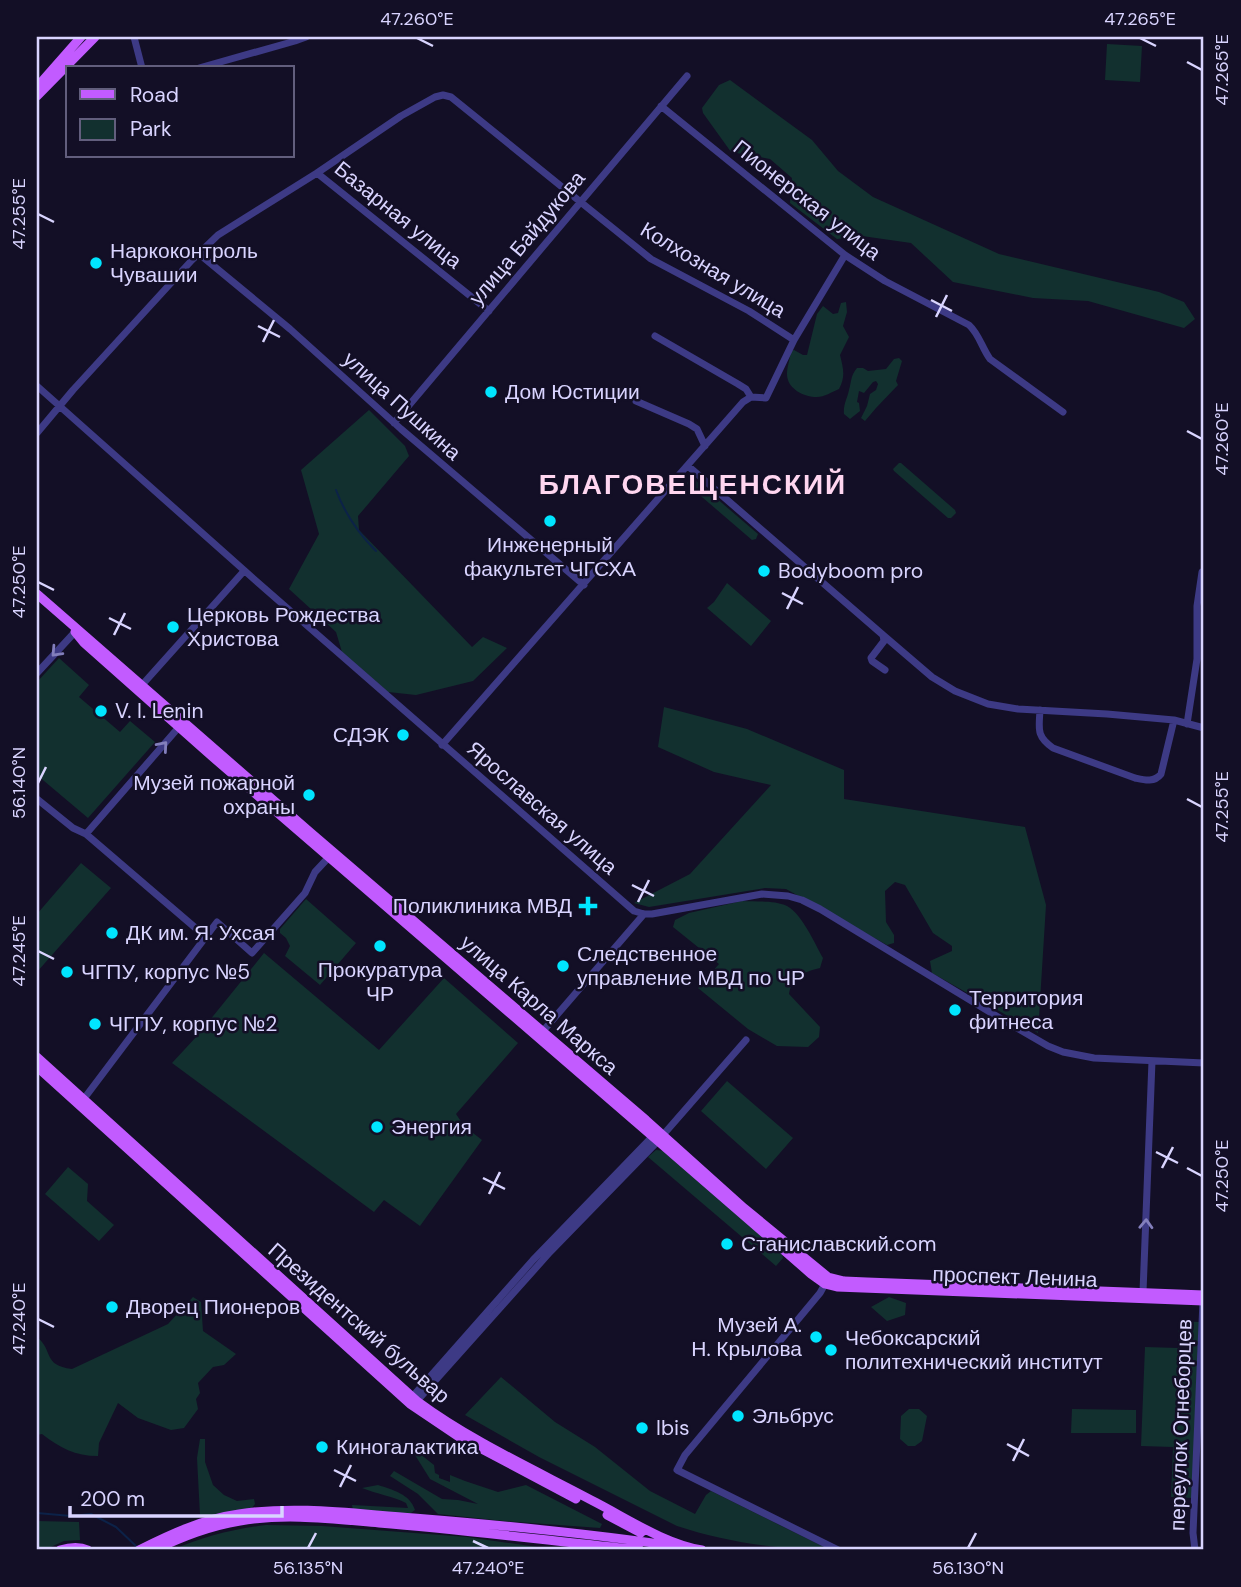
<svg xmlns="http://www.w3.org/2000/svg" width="1241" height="1587" font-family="'DM Sans',sans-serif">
<rect width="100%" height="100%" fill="#130f26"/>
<path fill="#12302f" d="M1107 44 1142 46 1140 82 1105 80Z
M730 80 812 140 838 171 873 197 999 254 1159 292 1184 302 1195 319 1184 328 1088 301 1033 298 953 282 911 243 862 236 837 239 790 203 792 178 770 159 731 152 703 113 702 108 719 85Z
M846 302 847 312 843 326 849 337 840 355C843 368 846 376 839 389 832 392 824 397 817 397 804 397 787 389 787 374 787 367 790 359 791 351L794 350 803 355H807L817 314 823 306 833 314 838 313 841 303Z
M899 358 902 361 896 381 898 385 876 408 865 421 861 418 867 406 870 394 876 390 878 384 876 381 873 382 864 393 859 391 857 402 859 403 860 411 850 419 844 414C843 405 847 399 849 390 852 380 850 377 857 368H863L868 371 886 369 894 359Z
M369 410 405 446 409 456 358 516 359 530 472 647 483 637 507 648 473 681 416 695 388 692 342 652 336 632 289 589 319 534 301 470Z
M899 463H901L955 510 956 513 951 518H948L894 471 893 469Z
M694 479 758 534 756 539 752 540 688 485 687 483 689 480Z
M727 583 771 621 751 646 707 608 714 602Z
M59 658 89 685 79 697 120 732 130 721 155 742 88 818 37 775V682Z
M664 707 747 729 844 770V799L1025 827 1046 905 1038 1033 932 973 930 961 952 951V946L933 933 905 885 895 882 885 891 886 922 894 935V943L887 945 786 889 765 888 649 907 634 903 690 874 771 785 714 772 658 747Z
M81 863 111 888 37 972V914Z
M306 899 356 943 320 985 285 956 290 946 286 938 280 933V929Z
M742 901C756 902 774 900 787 906 802 914 815 944 823 958L820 968C804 972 792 976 789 994L820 1027 819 1037 808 1047 777 1046 748 1029 698 988 719 964 673 927 675 920 689 913Z
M264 953 379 1050 444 978 518 1043 456 1114 464 1126 482 1140 420 1226 384 1200 374 1212 172 1063 197 1036Z
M727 1081 793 1138 766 1169 701 1111Z
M656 1150 665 1151 782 1254 783 1258 776 1266 648 1157Z
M68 1167 88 1184 87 1201 114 1225 99 1241 45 1194Z
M193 1297 201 1302 203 1331 236 1354 224 1365 213 1367 198 1383 200 1393 196 1399 198 1409 184 1428 171 1430 138 1418 118 1403 99 1443 98 1456C75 1456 60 1448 42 1434L37 1435V1337C54 1351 42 1365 72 1369L168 1324Z
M889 1297 906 1303 905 1315 887 1321 871 1307Z
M1179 1321 1199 1322 1192 1498 1171 1497 1173 1447 1141 1446 1145 1347 1178 1348Z
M501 1377 555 1422 595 1447 650 1491 695 1514 706 1495 711 1491 830 1550C779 1550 726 1542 677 1526L539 1457 465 1415Z
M909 1409H919L927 1416 922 1441 915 1446H908L900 1439 901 1416Z
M1072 1409 1136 1410V1433H1071Z
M200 1439H205V1462L213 1485 224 1495 237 1501 254 1499 255 1504 251 1509 204 1517 200 1515 197 1458Z
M415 1450 434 1465 435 1473 439 1475V1478L450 1482V1475L465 1481 498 1492 526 1485 602 1524 600 1528 504 1521 438 1514 418 1494 390 1476 394 1471 442 1499 458 1500 478 1504 430 1479 415 1455Z
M378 1485C393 1490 410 1494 415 1510L408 1515 353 1510 352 1505 408 1508 406 1503C392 1496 377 1494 362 1488Z
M37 1521 79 1522 80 1540 64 1541 44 1550H37Z
M266 1525 322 1526 467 1537 558 1550H172C202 1537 233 1529 266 1525Z"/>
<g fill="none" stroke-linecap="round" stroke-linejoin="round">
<path stroke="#0c2248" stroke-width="2" d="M336 490C345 514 358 533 376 551
M37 1513 71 1516 91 1514 116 1527 137 1547"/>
<path stroke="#3d3a85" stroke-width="7" d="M134 37 142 68
M199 68 295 41 306 37
M661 106 845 255 885 281 969 325C979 334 982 348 990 359L1063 412
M317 173 489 311
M198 253 290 329 401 429 584 585
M655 336 738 384 746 389 751 397
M37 386 255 580 634 911 644 914H652L762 894 788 896 802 900 820 909 998 1017 1048 1046 1063 1052 1094 1058 1204 1063
M636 401 689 424 697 429 705 446
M394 423 687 76
M37 433 73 390 192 260 218 235 317 173 401 116 435 97 443 95 451 97 651 259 749 311 794 340
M688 466 883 635 884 641 871 658 872 661 885 670
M883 635 932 677 955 691 988 704 1018 709 1107 714 1174 720 1204 728
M37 673 75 632
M142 685 244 571
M1040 710C1039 729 1036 736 1053 748L1135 778C1144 780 1154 783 1161 774L1174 720
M1187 724 1197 659V606L1202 572 1204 571
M442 745 743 402 751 397 766 398 794 340 845 255
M37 799 73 828 86 834 206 937
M86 834 179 727
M543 1031 644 914
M83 1100 217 922 252 953 305 893 315 872 329 857
M663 1135 746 1040
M825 1284 820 1293 685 1455 677 1470 838 1550
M1143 1292 1152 1061
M412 1397 533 1260 653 1136
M417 1401 550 1252 658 1141
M1195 1550 1193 1533 1203 1301"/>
<path stroke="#c25bff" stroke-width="9" d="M37 87 81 37
M37 96 95 37
M37 594 311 833 646 1120 744 1208 828 1277 844 1281 867 1282 1204 1295
M75 632 84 643 208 753 658 1141 811 1274 825 1284 837 1287 1204 1301
M37 1057 417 1401C471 1441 535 1470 595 1502 628 1519 665 1544 702 1550
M37 1067 410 1404 459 1437 576 1499
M607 1515 641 1533
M60 1550C70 1547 79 1546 88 1550
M139 1550C171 1534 203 1519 239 1514 297 1505 356 1514 414 1518 500 1525 587 1533 673 1546
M154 1550C182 1537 209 1526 240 1521 286 1513 332 1519 379 1523 466 1530 552 1541 640 1550"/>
</g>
<defs><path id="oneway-chevron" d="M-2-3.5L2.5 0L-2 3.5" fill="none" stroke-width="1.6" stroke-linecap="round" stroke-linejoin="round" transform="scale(1.75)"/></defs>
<g stroke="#837fbc">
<use href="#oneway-chevron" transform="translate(56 652) rotate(133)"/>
<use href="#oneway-chevron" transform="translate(163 746) rotate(-49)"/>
<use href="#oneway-chevron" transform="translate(1146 1224) rotate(-88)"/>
</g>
<path fill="none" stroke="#d9d4ff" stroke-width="2.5" d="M417 38 433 46M1140 38 1156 46M1187 62 1202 70M38 214 54 222M931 300 952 311M936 317 947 295M258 326 280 337M263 342 274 320M1187 431 1202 439M38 582 54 590M782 593 803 604M787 609 798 587M109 618 131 629M114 635 125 613M38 783 46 767M1187 799 1202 807M632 885 654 896M638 902 649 880M38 951 54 959M1156 1152 1178 1163M1162 1168 1173 1147M1187 1168 1202 1176M483 1178 505 1189M489 1194 500 1172M38 1319 54 1327M1007 1444 1029 1456M1013 1461 1024 1439M334 1470 356 1481M340 1487 351 1465M473 1541 488 1548M308 1548 316 1533M968 1548 976 1533"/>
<g fill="#00e5ff" stroke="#130f26" stroke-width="2.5">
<circle cx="96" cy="263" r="7"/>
<circle cx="491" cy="392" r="7"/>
<circle cx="550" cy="521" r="7"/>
<circle cx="764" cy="571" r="7"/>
<circle cx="173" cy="627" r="7"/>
<circle cx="101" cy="711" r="7"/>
<circle cx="403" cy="735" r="7"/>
<circle cx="309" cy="795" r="7"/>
<path d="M584.5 895.5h7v7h7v7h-7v7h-7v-7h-7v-7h7z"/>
<circle cx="112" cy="933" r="7"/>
<circle cx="380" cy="946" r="7"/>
<circle cx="563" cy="966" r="7"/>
<circle cx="67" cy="972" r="7"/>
<circle cx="955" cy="1010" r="7"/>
<circle cx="95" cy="1024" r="7"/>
<circle cx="377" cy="1127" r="7"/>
<circle cx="727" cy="1244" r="7"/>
<circle cx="112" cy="1307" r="7"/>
<circle cx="816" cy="1337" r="7"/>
<circle cx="831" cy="1350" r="7"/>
<circle cx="738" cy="1416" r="7"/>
<circle cx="642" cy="1428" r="7"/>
<circle cx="322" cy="1447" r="7"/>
</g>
<g text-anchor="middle" stroke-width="5" stroke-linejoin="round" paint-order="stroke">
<g font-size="21" fill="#d9d4ff" stroke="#130f26">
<text transform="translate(807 200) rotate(38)" y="7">Пионерская улица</text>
<text transform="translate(398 215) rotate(39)" y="7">Базарная улица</text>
<text transform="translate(527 238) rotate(-50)" y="7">улица Байдукова</text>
<text transform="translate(713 270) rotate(31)" y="7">Колхозная улица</text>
<text transform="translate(402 406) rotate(42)" y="7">улица Пушкина</text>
<text transform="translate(542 808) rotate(41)" y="7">Ярославская улица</text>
<text transform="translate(539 1005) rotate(41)" y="7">улица Карла Маркса</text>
<text transform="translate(1015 1277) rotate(2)" y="7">проспект Ленина</text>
<text transform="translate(359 1323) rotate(41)" y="7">Президентский бульвар</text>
<text transform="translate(1181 1425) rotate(-88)" y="7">переулок Огнеборцев</text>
</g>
<g font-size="21" fill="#d9d4ff" stroke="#130f26" text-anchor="start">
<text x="110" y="258">Наркоконтроль<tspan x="110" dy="24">Чувашии</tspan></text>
<text x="505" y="399">Дом Юстиции</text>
<text x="550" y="552" text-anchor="middle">Инженерный<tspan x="550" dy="24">факультет ЧГСХА</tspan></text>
<text x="778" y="578">Bodyboom pro</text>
<text x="187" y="622">Церковь Рождества<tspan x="187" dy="24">Христова</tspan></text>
<text x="115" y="718">V. I. Lenin</text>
<text x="389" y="742" text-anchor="end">СДЭК</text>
<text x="295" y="790" text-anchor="end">Музей пожарной<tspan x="295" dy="24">охраны</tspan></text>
<text x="572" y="913" text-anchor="end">Поликлиника МВД</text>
<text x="126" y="940">ДК им. Я. Ухсая</text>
<text x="577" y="961">Следственное<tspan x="577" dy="24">управление МВД по ЧР</tspan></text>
<text x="380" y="977" text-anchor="middle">Прокуратура<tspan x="380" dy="24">ЧР</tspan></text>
<text x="81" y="979">ЧГПУ, корпус №5</text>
<text x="969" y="1005">Территория<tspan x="969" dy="24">фитнеса</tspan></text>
<text x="109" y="1031">ЧГПУ, корпус №2</text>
<text x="391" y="1134">Энергия</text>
<text x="741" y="1251">Станиславский.com</text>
<text x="126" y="1314">Дворец Пионеров</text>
<text x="802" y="1332" text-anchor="end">Музей А.<tspan x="802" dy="24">Н. Крылова</tspan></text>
<text x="845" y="1345">Чебоксарский<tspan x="845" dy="24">политехнический институт</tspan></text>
<text x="752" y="1423">Эльбрус</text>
<text x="656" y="1435">Ibis</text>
<text x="336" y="1454">Киногалактика</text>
</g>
<g font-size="28" font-weight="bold" letter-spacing="2" fill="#ffd6f0" stroke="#130f26">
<text x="693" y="494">БЛАГОВЕЩЕНСКИЙ</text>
</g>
</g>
<rect width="1241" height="1587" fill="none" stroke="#130f26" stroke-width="77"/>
<rect x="66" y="66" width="228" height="91" fill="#130f26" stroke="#625e7d" stroke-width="2"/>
<rect x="80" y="89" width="35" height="10" fill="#c25bff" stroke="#625e7d" stroke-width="2"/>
<text x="130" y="102" font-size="21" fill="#d9d4ff">Road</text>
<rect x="80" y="119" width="35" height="21" fill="#12302f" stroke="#625e7d" stroke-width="2"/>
<text x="130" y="136" font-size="21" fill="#d9d4ff">Park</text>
<path d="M70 1506v10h212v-10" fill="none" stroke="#d9d4ff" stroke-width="3.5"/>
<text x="80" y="1506" font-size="21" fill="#d9d4ff" stroke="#130f26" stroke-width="5" paint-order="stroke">200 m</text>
<rect x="38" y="38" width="1164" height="1510" fill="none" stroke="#d9d4ff" stroke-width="2.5"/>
<g font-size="18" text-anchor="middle" fill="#d9d4ff">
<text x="417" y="25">47.260°E</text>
<text x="1140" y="25">47.265°E</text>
<text transform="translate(1222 70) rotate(-90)" y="6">47.265°E</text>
<text transform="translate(19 214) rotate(-90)" y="6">47.255°E</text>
<text transform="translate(1222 439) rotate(-90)" y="6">47.260°E</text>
<text transform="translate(19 582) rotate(-90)" y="6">47.250°E</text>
<text transform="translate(19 783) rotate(-90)" y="6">56.140°N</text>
<text transform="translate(1222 807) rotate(-90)" y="6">47.255°E</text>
<text transform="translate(19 951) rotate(-90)" y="6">47.245°E</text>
<text transform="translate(1222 1176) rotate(-90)" y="6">47.250°E</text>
<text transform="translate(19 1319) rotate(-90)" y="6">47.240°E</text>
<text x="308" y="1574">56.135°N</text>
<text x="488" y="1574">47.240°E</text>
<text x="968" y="1574">56.130°N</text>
</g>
</svg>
